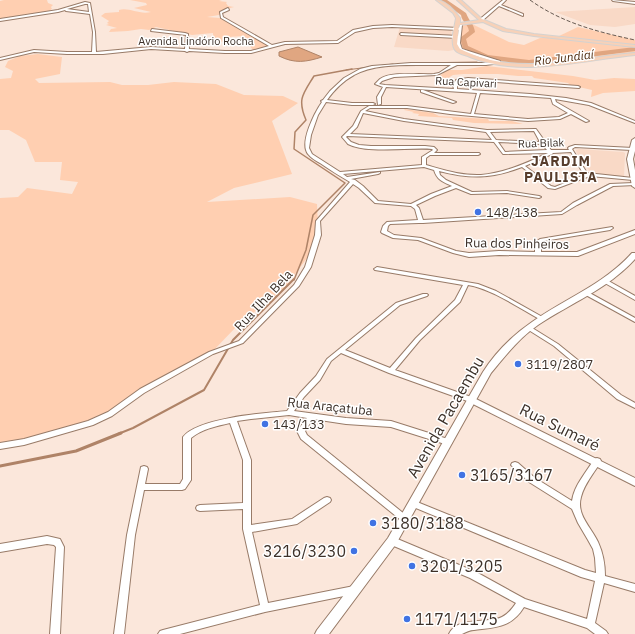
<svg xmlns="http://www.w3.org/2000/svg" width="635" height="634" font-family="'IBM Plex Sans',sans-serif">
<rect width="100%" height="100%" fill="#fbe7db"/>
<path fill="#f9d9c6" d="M635 7V24L615 27 590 25 555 12Z
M400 27 451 30 454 50 448 51 394 47Z
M579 149 623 152 625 153 624 178 594 175 578 159 576 150Z"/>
<path fill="#ffcfb1" d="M4 0H49H47L48 3 53 5 51 7 52 9 49 11 0 19V1Z
M130 0H222L219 1 227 2 226 3 228 6 234 7 226 9 219 15 207 17 220 18 268 45 254 51H236L253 50 242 36 229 37 222 42H217L213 37V33L192 35 156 27 149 30 141 29 128 31 109 32 111 29 117 28 106 25 109 24 107 23 109 21 101 16 105 13 119 12V10C129 7 139 15 151 12L134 8 147 5 146 3Z
M472 24 509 42 524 45 540 38 559 36 578 27 635 40V54L528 65 508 63 470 53 463 49 459 41 463 25Z
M38 54 62 57 60 74 35 79 39 83 110 82 122 85H148L174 82 216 84 244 95 283 96 298 103 272 121 292 174 234 188 207 202 290 197 317 204 318 227 314 249 285 287 237 326 211 353 90 423 0 447V198L18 197 27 188 72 194 78 182 60 180 62 162H35L26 140 9 130H0V79L11 78 13 71 5 67 8 61 20 56Z
M487 66 573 76 595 80 614 78 635 79V91L603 93 591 97 592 90 570 85 568 83 534 78 532 76H518L498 74H464L453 75 448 78H435L440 76 446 70H462Z
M405 109 433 113 439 116 488 119 489 121H512L523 124 474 123 453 120 452 118 418 116 419 114 412 113 414 112 404 110Z"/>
<path fill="#e0a681" stroke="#af8367" d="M298 47 322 57C306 62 295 64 279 56V52Z"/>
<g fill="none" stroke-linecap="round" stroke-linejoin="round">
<path stroke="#af8367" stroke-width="1" d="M510 62H515
M414 63 477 62
M346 70 393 64"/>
<path stroke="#af8367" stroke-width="1.5" d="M294 280 306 250 313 215 345 183 294 149 295 132 306 120C297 99 303 94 314 76L352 69"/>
<path stroke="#af8367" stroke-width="2" d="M118 434 133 428 204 390 233 340 294 279"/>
<path stroke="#af8367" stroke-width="3" d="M0 466 76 451 121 433"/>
<path fill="#e0a681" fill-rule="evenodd" d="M440 0H447L466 13C469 21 474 24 475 32L466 39 468 46 488 55 529 60 635 47V51C615 54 594 56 574 59 537 63 496 70 463 48L460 38 469 31C468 24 462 22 461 15Z"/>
<defs>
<path id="minor" d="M503 0H506L501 5 523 14V16L499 6 482 21H480V19Z
M612 0 635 2V4L613 1Z
M85 2 90 3 95 32 96 52 151 47 185 49 186 35 151 31 152 29 185 33 188 34 189 49 225 51H251L269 46 221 18 220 12 228 8 229 10 222 13 223 17 272 45 285 42 337 41 353 30 373 26 392 25 459 28 460 25H462L460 43 462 49 500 61V63L486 65H457L437 75 394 77 382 81 379 84 385 85 454 89 453 85 456 80 468 78 578 86 580 87 579 88 468 80 458 82 457 85V89L530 94 566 98 591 103 635 121V123L589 105 555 99 556 102 589 121 586 122 571 114 560 119 528 121 450 114 407 108H370L365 111 404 119 487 130 535 129H536L551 150H569L568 148 569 147 575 145 633 148 634 149 632 150 575 147 572 149 587 173 633 178 635 179 633 180 590 176 555 189 548 188 522 167C491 179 470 179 439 171L440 175 446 180 472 192 507 191 539 196 541 197 539 198 507 193 471 194 456 188 435 196 416 205 419 208 423 220 561 212 573 203 610 184 634 183H635V185L613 186 577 205 562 214 423 223H419L390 224 388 226 387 231 394 235 421 238 456 251 469 253 499 251 535 252V243L540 239 612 227 613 228 610 230 544 241 541 244V252H577L635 230V234L578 256 499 255 469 257 453 253 418 240 393 238 382 233 381 232 383 226 387 222 418 220 415 209 411 206 375 203 359 188 353 184 320 221 321 235 311 267 299 286 243 343 213 354 144 393 112 416 93 425 24 445 0 449V443L24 439 88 421 108 412 140 389 209 352 239 341 294 285 305 267 315 235 316 221 350 182C340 176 330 170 320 163 316 161 311 158 308 154 299 143 315 112 322 102L321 101 323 100 330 91 344 78 360 69 372 66 411 63H486L496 62 460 51 456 43 457 38 401 35 400 34 401 33 458 36 459 30 392 27 373 28 355 32 338 43 285 44 251 53H225L189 51 187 52 185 51 151 49 103 54H67L34 52 0 60V58L34 50 67 52H92L93 32 90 14 66 11 65 10 58 12 0 21V19L58 10ZM85 4H88L89 12 67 9ZM425 65H451L439 73 434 74C420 75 391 71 380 79 379 80 376 83 375 84L383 87 377 97 378 105 381 104V97L386 87 477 93 471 114 407 106H369L361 111 353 126 342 137C344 139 346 142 348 144 367 154 410 147 432 149L433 150 422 157V165L340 172 312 154 309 148 311 135 318 115 326 102 352 105H373L375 104 373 103H352L327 100C334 90 343 81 354 75 373 64 403 65 425 65ZM480 93 551 98 553 104 568 113 559 117 528 119 474 114ZM363 113 404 121 486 132 492 140 350 134 357 127ZM534 131 540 142 496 140 490 132ZM347 136 494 142 503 154H504L548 153C527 163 504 173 481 175 462 176 444 170 426 165V158L430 155H478L480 154 479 153H434L437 150 434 147 425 146H371L359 145 351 142 346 137ZM498 142 542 144 547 150 505 152ZM571 152 584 175 555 187 551 186 525 166 552 154 553 153ZM424 167 434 170C437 180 443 182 452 186L431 194 411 204 378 201 363 186 355 180 351 179 378 174 380 173V172L347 177 343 174Z
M421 90H423L456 102 453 103 421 92Z
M377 267 478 284 496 291 546 319 543 321 541 320C519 308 492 289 468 285L460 302 420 340 395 370 474 398 475 400 474 402H470L389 373 341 353 331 361 320 380 304 397 294 411 346 418 391 421 451 440 452 442 451 444 448 445 391 427 346 424 313 419 305 431 307 435 408 517 409 519 408 521 405 522 402 521 301 439 297 431 307 418 289 415 251 419 237 421 251 460V525L292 519 324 498 327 497 330 498 331 500 330 502 297 524 252 532 268 603 354 586 357 587 358 590 357 593 354 594 265 612 180 634H158L160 631 163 630 260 605 243 529V509L200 511 197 510 196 508 197 506 200 505 243 503V460L230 423C217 426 202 429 191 438V480L185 489 182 490H144L135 535 124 634H114L127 535 141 467 144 466 147 467 148 469 145 484H180L183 479V437C198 418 263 413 287 411L300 393 316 376 327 359 396 303 423 294H427L428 295 427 296 400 305 345 350 390 368 416 338 455 300 463 285 375 270 374 269Z
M605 279 635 296V300L603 282 602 281Z
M586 291 635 318V322L584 294 583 293Z
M529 326 558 344 621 395 635 403V408L617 399 554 346 527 329 526 328Z
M597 458 600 459 601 461C595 472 584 484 581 497 576 515 591 527 598 542 603 553 605 564 605 576L635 584V592L604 583 595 623 606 631 608 634H595L587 628 524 607C511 628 496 627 474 630 470 630 466 632 462 634 458 634 453 634 449 634 457 616 488 624 502 617 508 614 512 609 516 603L470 578 389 544 388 541 389 538 392 537 395 538 476 572 525 599 587 619 595 581 581 577 411 506 410 504 411 502 414 501 417 502 585 570 596 573 595 558 593 549 588 540 578 523 572 509 529 482 511 465 512 463 515 462 518 463 535 478 572 501C574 485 587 472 594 459Z
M47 536 60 539 64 547 60 634H50L56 547 54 545 47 544 0 552V544Z"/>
<path id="tertiary" d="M472 397 635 478V486L469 402 468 400 469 398Z"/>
<path id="secondary" d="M635 138V151L633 159 635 170V188L632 186 627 159 632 140Z
M632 253H635V259C608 289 571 303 538 325 519 338 505 356 491 373L396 544 329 634H315L317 630 388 538 483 372C495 353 513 335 532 322 566 298 603 285 632 253Z"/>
<path id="primary" d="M436 0C445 0 455 11 460 18V23L479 20 457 0H461L482 19 506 29 534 34 635 45V47L534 36 503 31 483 22 459 25 457 44 460 49C473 55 486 60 501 62 545 69 591 56 635 53V55C582 60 522 78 470 57 466 55 459 54 456 51 449 44 455 26 456 18L453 13Z"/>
</defs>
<use href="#minor" stroke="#987b68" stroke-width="2"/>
<use href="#tertiary" stroke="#987b68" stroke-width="2"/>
<use href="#secondary" stroke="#987b68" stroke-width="2"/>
<use href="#primary" stroke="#d4d2d0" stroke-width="2"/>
<use href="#minor" fill="#fff" fill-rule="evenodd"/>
<use href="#tertiary" fill="#fff" fill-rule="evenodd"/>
<use href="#secondary" fill="#fff" fill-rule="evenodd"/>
<use href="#primary" fill="#f7d1b8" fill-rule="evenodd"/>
<path stroke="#685b52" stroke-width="1" stroke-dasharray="4 2" stroke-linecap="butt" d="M530 0C562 23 598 32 635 40"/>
</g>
<g fill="#4073e3" stroke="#fff" stroke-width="1.5">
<circle cx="478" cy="212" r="4"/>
<circle cx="518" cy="364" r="4"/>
<circle cx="265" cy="424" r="4"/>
<circle cx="462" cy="475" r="4"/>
<circle cx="373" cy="523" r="4"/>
<circle cx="354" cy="551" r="4"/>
<circle cx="412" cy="566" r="4"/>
<circle cx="407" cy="619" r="4"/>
</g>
<g text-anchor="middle" stroke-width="3" stroke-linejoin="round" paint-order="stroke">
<g font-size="11" fill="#3d3129" stroke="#fff">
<text x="196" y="45">Avenida Lindório Rocha</text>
<text transform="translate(466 82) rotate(3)" y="4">Rua Capivari</text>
<text transform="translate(541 143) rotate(-2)" y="4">Rua Bilak</text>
</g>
<g font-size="12" font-style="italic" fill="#4a2508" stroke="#fff">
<text transform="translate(564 58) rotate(-7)" y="4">Rio Jundiaí</text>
</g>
<g font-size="13" fill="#3d3129" stroke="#fff" text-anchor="start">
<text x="486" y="217">148/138</text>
<text x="526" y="369">3119/2807</text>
<text x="273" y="429">143/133</text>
</g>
<g font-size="13" fill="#3d3129" stroke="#fff">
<text transform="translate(517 243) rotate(1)" y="5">Rua dos Pinheiros</text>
<text transform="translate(263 300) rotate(-47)" y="5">Rua Ilha Bela</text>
<text transform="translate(330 406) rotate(6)" y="5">Rua Araçatuba</text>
</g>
<g font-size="14" font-weight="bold" letter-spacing="1" fill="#573d2c" stroke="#fff">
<text x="561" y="166">JARDIM<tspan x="561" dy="16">PAULISTA</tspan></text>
</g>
<g font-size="16" fill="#3d3129" stroke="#fff">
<text transform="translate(445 417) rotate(-60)" y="6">Avenida Pacaembu</text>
<text transform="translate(560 427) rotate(26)" y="6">Rua Sumaré</text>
</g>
<g font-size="16" fill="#3d3129" stroke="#fff" text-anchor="start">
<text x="470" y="481">3165/3167</text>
<text x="381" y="529">3180/3188</text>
<text x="346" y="557" text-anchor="end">3216/3230</text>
<text x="420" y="572">3201/3205</text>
<text x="415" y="625">1171/1175</text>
</g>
</g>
</svg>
